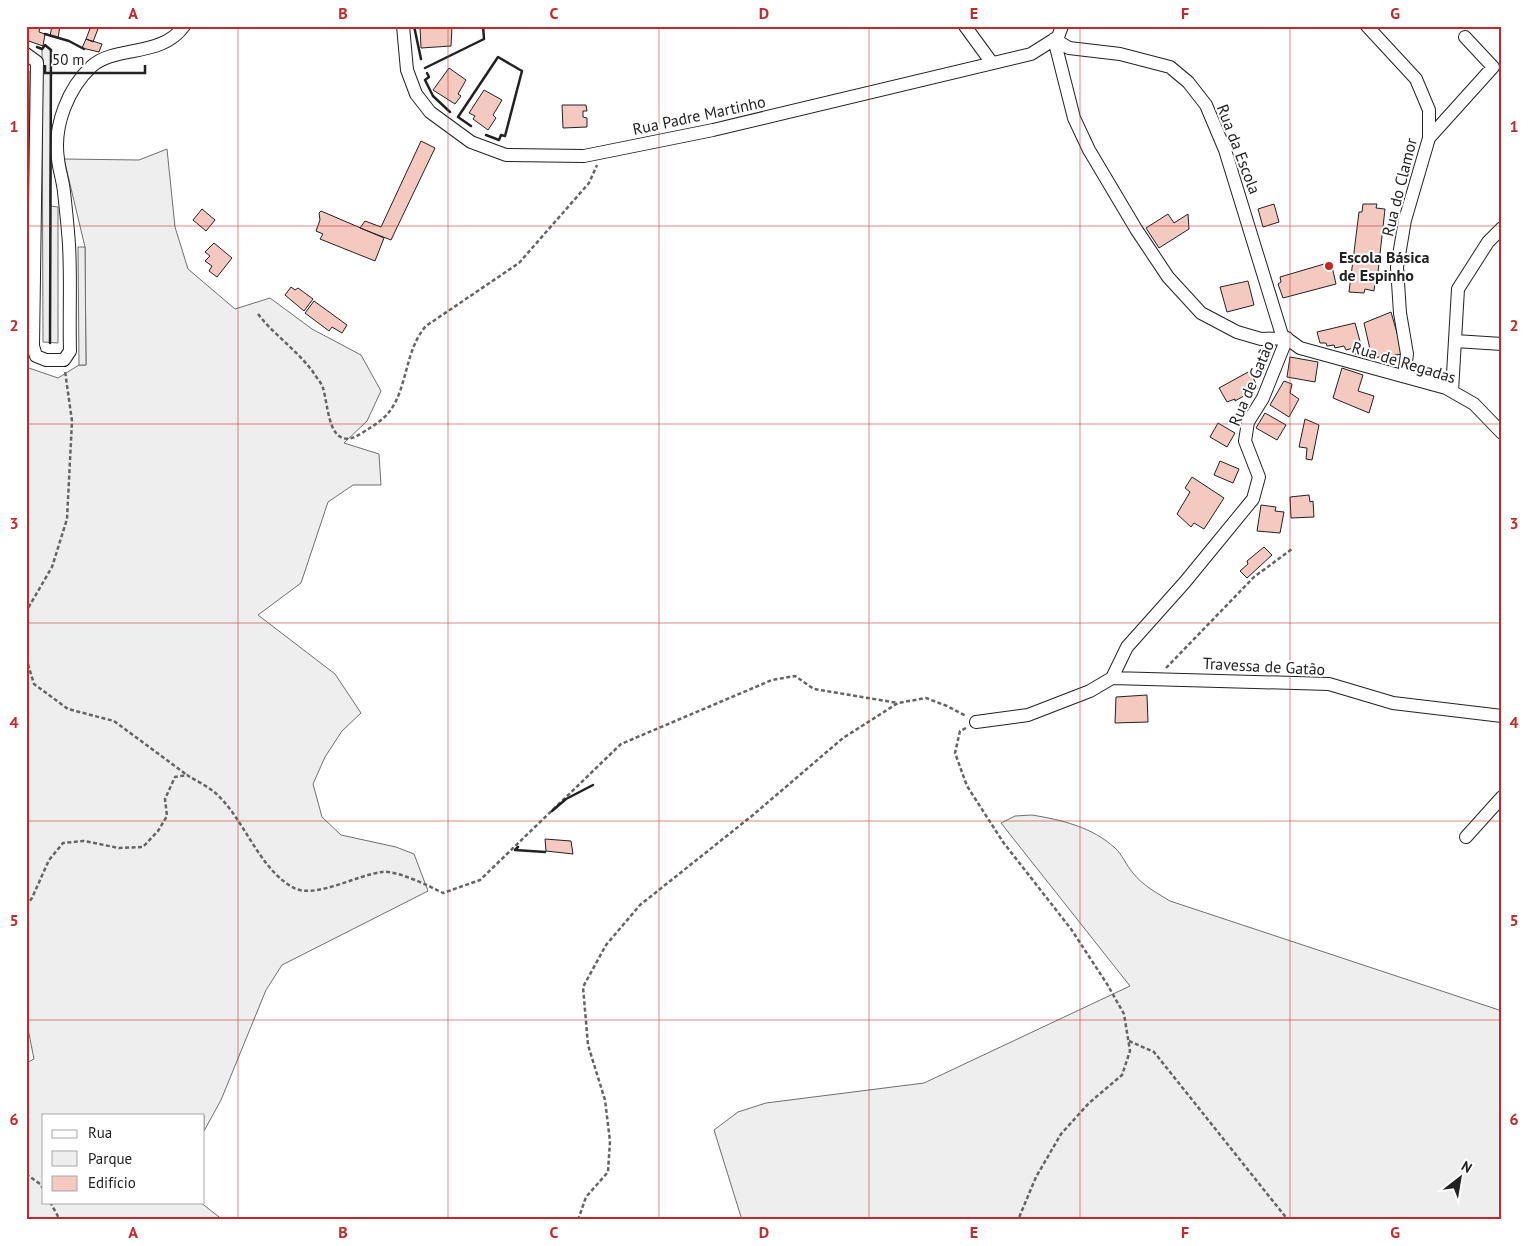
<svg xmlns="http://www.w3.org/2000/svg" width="1528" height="1246" font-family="'PT Sans',sans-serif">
<rect width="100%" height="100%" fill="#fff"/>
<path fill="#eee" stroke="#6f6f6f" d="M167 149 175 227 188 269 235 309 270 298 312 329 361 355 381 391 367 421 344 443 379 454 381 485H353L328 502 301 583 258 615 335 674 361 713 342 731 325 757 313 784 322 817 341 835 396 847 414 854 428 891 282 965 266 990 221 1100 204 1131V1115H44V1202H200L223 1220H26V1063L34 1059 26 1019V367L58 378 79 365H86L85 247 64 159 139 160Z
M1032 815C1062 820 1092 827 1115 848 1122 854 1126 865 1133 873 1142 885 1157 893 1170 901L1502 1011V1220H742L714 1130 738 1112 766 1103 924 1083 1130 986 1001 823 1015 816Z"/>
<path fill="#ededed" stroke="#6f6f6f" d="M45 45 51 50 50 206 58 207V343L43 342 42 49Z
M26 71 30 72 27 367H26Z
M78 247H85L86 365H79Z"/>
<path fill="#f3c9c0" stroke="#222" d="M26 26H40L39 32 45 34 43 46 26 40Z
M52 26H60L58 38 50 36Z
M91 26H99L93 42 86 39Z
M420 26 452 27 451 46 421 48Z
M86 39 102 44 99 52 82 48Z
M449 68 466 80 458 94 461 96 455 104 433 90Z
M484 90 502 100 493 115 496 118 488 130 473 119 475 116 469 113Z
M562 105H586L587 111H583V117L587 118V127L563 128Z
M421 141 435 148 391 240 360 228 365 221 381 227Z
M1274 204 1279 222 1263 227 1258 209Z
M1363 204H1377L1376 208 1385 209 1378 272 1376 273 1374 291 1365 289 1364 293 1349 292 1359 212H1362Z
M202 209 215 220 206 231 193 220Z
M321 211 384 238 375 261 320 239 323 234 316 231 320 220 319 213Z
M1168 214 1174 223 1188 214 1189 229 1159 248 1146 228Z
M214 243 232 258 217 277 209 271 212 266 205 261 210 256 205 252Z
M1331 262 1336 284 1283 298 1278 284 1281 282 1280 277Z
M1248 281 1254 305 1227 312 1220 287Z
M291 287 295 290 298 288 313 299 304 311 285 295Z
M314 301 347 325 342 333 332 327 329 331 305 313Z
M1391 312 1403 354 1372 358 1364 323Z
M1355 323 1363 352 1355 354 1353 348 1346 350 1344 346 1335 348 1334 345 1327 346 1326 343H1320L1317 332Z
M1290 357 1318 362 1315 382 1287 377Z
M1342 368 1363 375 1358 391 1374 396 1369 413 1333 398Z
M1250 371 1258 388 1235 401V399L1227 402 1219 388Z
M1284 381 1292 384 1290 393 1299 399 1289 417 1270 405Z
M1265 413 1286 425 1277 440 1256 428Z
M1305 419 1319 425 1312 460 1306 459 1307 448 1299 447Z
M1218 423 1235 433 1227 447 1210 437Z
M1220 461 1239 469 1233 483 1214 475Z
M1192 477 1224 498 1204 529 1194 523 1191 527 1177 514 1190 492 1185 488Z
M1309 495 1310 502 1313 501 1314 517 1291 518 1290 497Z
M1261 505 1276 507 1275 511 1284 512 1280 533 1257 531Z
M1264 547 1272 555 1247 578 1240 571 1248 564 1247 561Z
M1147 695 1148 722 1115 723 1116 697Z
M545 839 571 841 573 854 546 851Z"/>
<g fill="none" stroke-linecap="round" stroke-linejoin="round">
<defs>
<path id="minor" d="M403 26 407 70 416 94 430 112 471 142 506 155 584 156 713 130 1031 54 1058 37 1062 26
M965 26 992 63
M1367 26 1416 79 1429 110V138L1405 220 1397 267 1400 313 1407 354 1404 376
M1054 39 1069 48 1120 54 1170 67 1188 82 1206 105 1225 150 1282 335 1300 348 1446 388 1474 404 1502 433
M1054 39 1074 118 1089 150 1136 229 1168 277 1201 313 1237 332 1261 339 1287 338
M26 54 37 62 33 346 36 356 46 360H64L70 351C69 316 71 280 69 245 68 228 66 210 64 192 63 181 59 170 58 159 53 126 68 88 92 66 116 45 161 58 184 26
M1429 138 1493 67 1465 37
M1455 341 1502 344
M1452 391 1458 289 1488 242 1502 228
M1112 678 1329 684 1393 703 1502 716
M976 722 1028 715 1090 691 1112 678 1127 647 1185 582 1253 499 1259 477 1245 441 1248 422 1263 398 1287 338
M1466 837 1502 797"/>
</defs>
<use href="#minor" stroke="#222" stroke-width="14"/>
<path stroke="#646464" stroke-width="2.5" stroke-dasharray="4 2.5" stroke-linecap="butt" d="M258 314C274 335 297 350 313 372 316 377 321 382 323 388 329 407 328 455 362 433 376 424 387 418 395 403 408 377 407 348 426 326L519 263 589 183 597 165
M26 620 27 610 52 567 67 519 72 421 65 371
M26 658 34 684 68 709 114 721 187 775
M1166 668 1254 577 1292 549
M966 728 960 731 955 753 967 786 1003 842 1071 929 1107 984 1124 1014 1130 1051 1122 1075 1089 1103 1061 1134 1036 1177 1018 1220
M26 906 32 898 49 860 63 843 84 841 119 848 143 847 158 831 167 816 165 799 175 777 187 775C195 780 205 785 213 791 243 815 258 869 294 888 315 899 357 875 382 872 397 870 429 886 443 893L480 880 621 744 772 680 795 676 814 689 898 703
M1129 1041 1154 1052 1288 1220
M26 1174 40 1184 44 1190
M50 1202 60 1220
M578 1220 586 1197 608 1172 610 1141 605 1100 588 1045 583 987 606 945 640 905 753 815 843 738 898 703 926 698 947 706 966 716"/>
<use href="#minor" stroke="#fff" stroke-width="12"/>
<path stroke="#222" stroke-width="2.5" d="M414 26 421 59
M45 34 69 41 84 49
M37 47 42 49 45 45 51 50 50 343
M425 68 484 39 483 26
M427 73 429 77 425 80 433 96 450 112
M471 126 458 117 498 57 522 71 505 136 501 135 499 140 486 135
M552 811 566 799 593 785
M518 847 515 850 545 852"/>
</g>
<path fill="none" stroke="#c62828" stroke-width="1" stroke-opacity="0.55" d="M238 26V1220M448 26V1220M659 26V1220M869 26V1220M1080 26V1220M1290 26V1220M26 226H1502M26 424H1502M26 623H1502M26 821H1502M26 1020H1502"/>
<circle fill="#c62828" stroke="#fff" stroke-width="2" cx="1329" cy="266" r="5"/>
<g text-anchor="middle" stroke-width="4" stroke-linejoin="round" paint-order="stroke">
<g font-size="16" fill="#222" stroke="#fff">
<text transform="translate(699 115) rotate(-12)" y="6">Rua Padre Martinho</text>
<text transform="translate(1239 149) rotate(69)" y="6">Rua da Escola</text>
<text transform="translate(1399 187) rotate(-76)" y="6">Rua do Clamor</text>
<text transform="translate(1404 362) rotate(17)" y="6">Rua de Regadas</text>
<text transform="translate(1251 383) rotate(-67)" y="6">Rua de Gatão</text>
<text transform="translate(1264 666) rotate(3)" y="6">Travessa de Gatão</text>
</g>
<g font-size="16" font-weight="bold" fill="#222" stroke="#fff" text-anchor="start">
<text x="1339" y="263">Escola Básica<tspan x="1339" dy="18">de Espinho</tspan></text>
</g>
</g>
<rect width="1528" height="1246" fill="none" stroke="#ffffff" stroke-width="55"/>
<rect x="42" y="1114" width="162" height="90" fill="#ffffff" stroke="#a7a7a7"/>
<rect x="52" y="1130" width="25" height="8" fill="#ffffff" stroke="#a7a7a7"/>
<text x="88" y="1138" font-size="15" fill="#222222">Rua</text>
<rect x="52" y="1151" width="25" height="15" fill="#eeeeee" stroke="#a7a7a7"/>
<text x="88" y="1164" font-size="15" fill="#222222">Parque</text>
<rect x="52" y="1176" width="25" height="15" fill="#f3c9c0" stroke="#a7a7a7"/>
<text x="88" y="1188" font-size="15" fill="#222222">Edifício</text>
<g transform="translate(1460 1178) rotate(31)" stroke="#ffffff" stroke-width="4" paint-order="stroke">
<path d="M0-4L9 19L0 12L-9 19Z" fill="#222222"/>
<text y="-8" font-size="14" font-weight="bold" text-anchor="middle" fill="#222222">N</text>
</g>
<path d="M45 65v8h100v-8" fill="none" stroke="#222222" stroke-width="2.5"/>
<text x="52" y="65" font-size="15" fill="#222222" stroke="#ffffff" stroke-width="4" paint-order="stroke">50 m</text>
<rect x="28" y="28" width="1472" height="1190" fill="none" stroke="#c62828" stroke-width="2"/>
<g font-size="16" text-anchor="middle" font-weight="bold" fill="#c62828">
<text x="133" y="19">A</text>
<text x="343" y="19">B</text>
<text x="554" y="19">C</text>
<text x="764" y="19">D</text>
<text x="974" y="19">E</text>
<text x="1185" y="19">F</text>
<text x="1395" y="19">G</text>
<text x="14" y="132">1</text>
<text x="1514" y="132">1</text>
<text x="14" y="331">2</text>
<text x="1514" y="331">2</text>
<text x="14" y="529">3</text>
<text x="1514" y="529">3</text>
<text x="14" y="728">4</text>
<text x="1514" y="728">4</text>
<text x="14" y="926">5</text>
<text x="1514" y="926">5</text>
<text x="14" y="1125">6</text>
<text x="1514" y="1125">6</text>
<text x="133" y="1238">A</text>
<text x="343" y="1238">B</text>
<text x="554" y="1238">C</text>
<text x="764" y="1238">D</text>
<text x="974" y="1238">E</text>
<text x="1185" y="1238">F</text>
<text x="1395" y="1238">G</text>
</g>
</svg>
